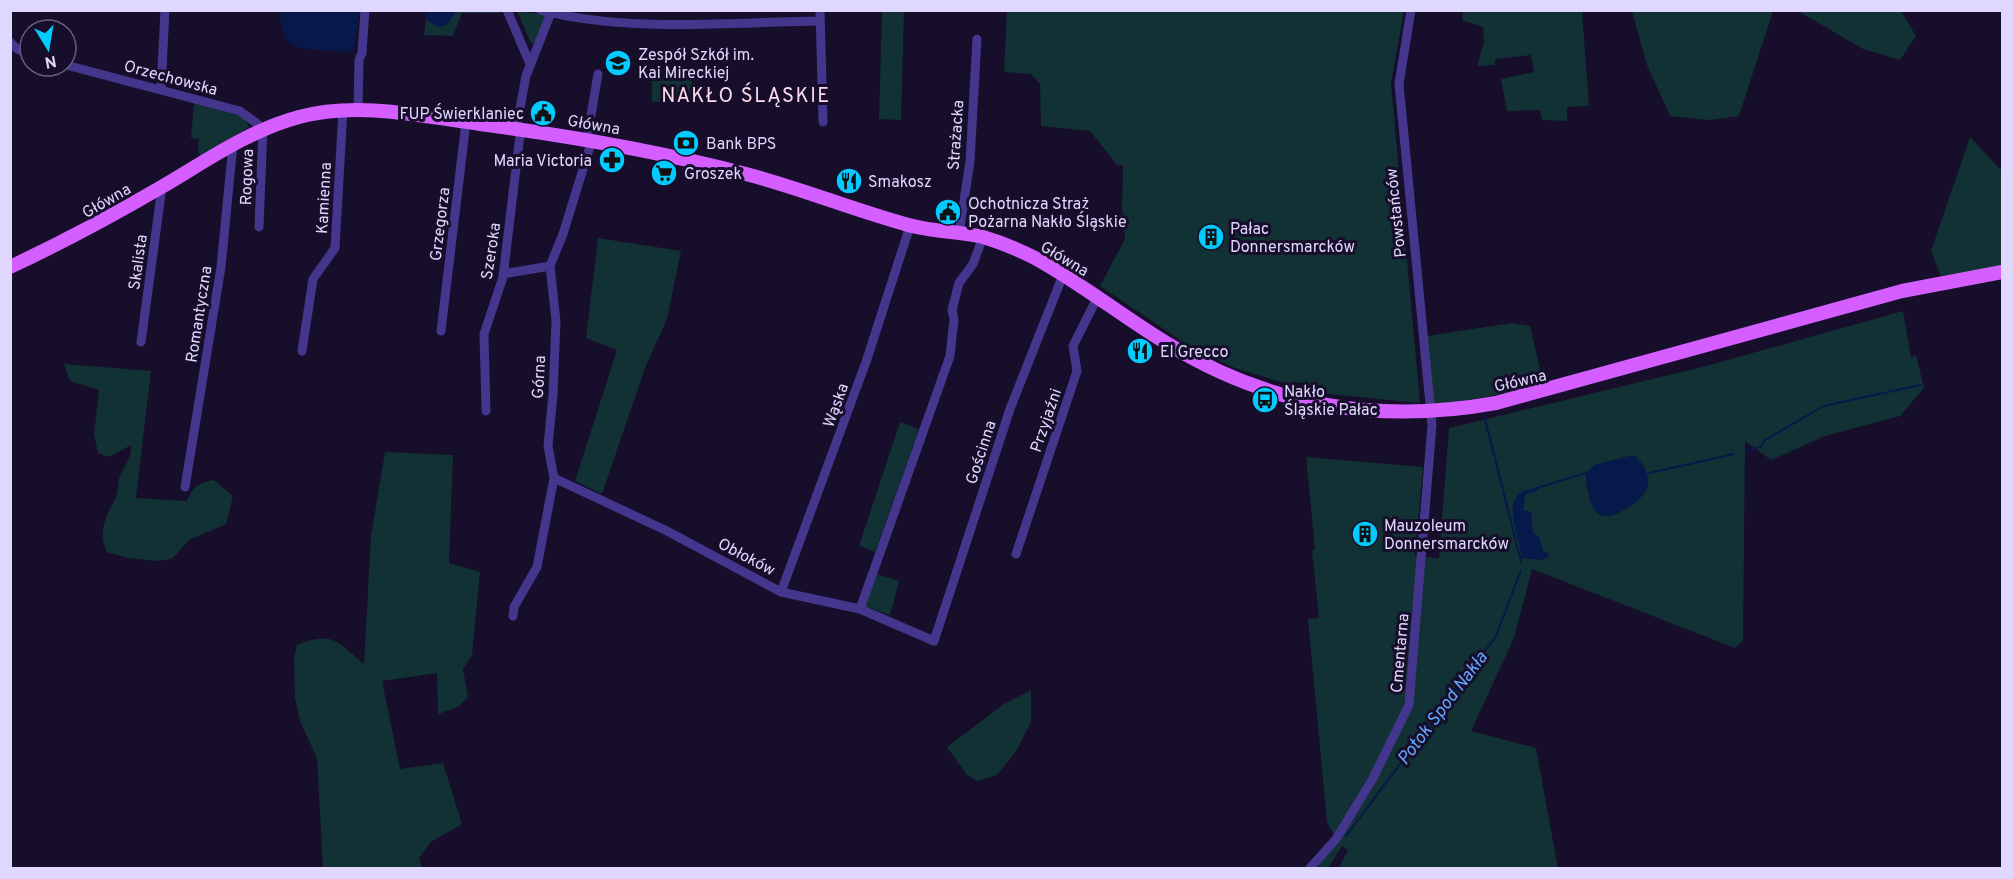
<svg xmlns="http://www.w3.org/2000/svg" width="2013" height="879" font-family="Overpass,sans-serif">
<rect width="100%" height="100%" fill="#160e2a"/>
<path fill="#113134" d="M499 10 500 13H462L453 36 424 35 426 19 439 27 456 11Z
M517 11 547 15 534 45 531 43Z
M882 11H904L901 120 879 119Z
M1007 11H1404L1391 83 1420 403 1319 393 1308 390 1309 385 1292 381 1291 385 1237 369 1213 358 1186 344 1100 286 1125 239 1122 209 1123 165H1117L1090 131 1041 126 1040 84 1031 74 1004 72Z
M1463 11H1582L1589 106 1567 107V121L1542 120 1540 110 1507 111 1501 79 1534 72 1531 55 1495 59V65L1477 66 1484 42 1483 27 1462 20Z
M1632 11H1773L1739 116 1709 120 1670 116 1647 65Z
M1798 11H1901L1916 36 1900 60 1863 49Z
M692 77V101L652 102V78Z
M194 103 244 117 249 127 202 156 198 152 199 139 191 138Z
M1970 137 2002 171V266L1941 276 1931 251Z
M598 238 681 251 667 319 645 368 602 494 575 481 617 350 586 338Z
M1903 311 1911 358 1916 355 1924 388 1900 416 1825 436 1771 460 1745 441 1743 640 1735 648 1532 569 1514 638 1471 731 1536 748 1558 868H1339L1348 850 1342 846 1328 868H1310L1336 839 1327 822 1308 619 1319 618 1312 550 1315 549 1306 457 1423 467 1415 556 1439 558 1449 428 1706 366Z
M1512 323 1530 326 1544 387 1433 406 1427 336Z
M64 364 151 371 136 498 187 501C193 486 198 483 214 480L233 496 226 524 189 540 172 559 157 561 128 558 107 552C97 533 106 516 115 499 119 492 117 483 120 476 125 466 132 456 131 445L109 457 98 453 94 434 99 390 70 381Z
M900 422 919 429 875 552 859 546Z
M385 452 453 455 449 563 480 572 472 655 463 669 468 697 458 707 438 714 437 673 382 681 400 769 443 763 462 824 431 842 419 858 422 868H323L317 758 300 721 295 698 294 657 297 645C334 630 338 643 364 664L371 536Z
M877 574 899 581 890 615 865 606Z
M1031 690V722L1017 750 997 775 978 781 967 775 947 747 1004 704Z"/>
<path fill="#07184a" d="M279 11H359L354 52C339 51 299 52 289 42 282 35 281 20 279 11Z
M427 11V10L456 11 447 25 439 27 426 19Z
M1634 455C1657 476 1651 496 1624 510 1618 513 1610 518 1602 516 1590 512 1585 483 1586 473L1596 464Z
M1537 488 1538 490 1525 495 1523 510 1531 512 1533 533 1539 537 1544 552 1548 553 1549 557 1541 560 1521 558C1521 532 1494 492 1537 488Z"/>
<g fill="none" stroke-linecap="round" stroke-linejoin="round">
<path stroke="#07184a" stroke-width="2" d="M1484 415 1521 562
M1746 451 1761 447 1765 440 1824 406 1920 385
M1649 473 1734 454
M1537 488 1586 473
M1346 836 1496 636 1521 570"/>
<path stroke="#43368c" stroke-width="9" d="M507 10 530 64
M540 10C627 33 730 22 820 21
M820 10 823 122
M10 42 17 49 30 54
M66 65 240 111 263 128 259 227
M161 88 165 10
M358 110 359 60 362 53 365 10
M587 139 598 74
M959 234 970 161 977 39
M503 274 550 266
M441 331 466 122
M141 342 162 187
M302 351 313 279 335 248 343 110
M486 411 484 334 503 277 520 135 517 124 526 76 552 10
M554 478 667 531 781 592 860 609 934 641 1010 409 1063 275
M185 487 221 267 233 144
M1016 554 1077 371 1073 346 1097 298
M781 592 866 362 910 226
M860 609 950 356 954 319 952 310 959 283 973 264 983 237
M513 616 514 607 537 567 554 478 548 446 553 395 556 321 550 266 563 234 592 140
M1310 868 1336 839 1372 780 1409 705 1432 425 1399 84 1411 10"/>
<path stroke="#d45eff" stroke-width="14" d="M10 267C61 243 110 217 158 189 205 162 247 131 299 117 357 101 422 116 480 124 570 136 658 151 746 174 800 188 851 209 905 224 930 232 958 231 983 237 1000 242 1019 250 1035 258 1081 283 1123 317 1168 344 1271 407 1379 424 1496 403L1902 291 2002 272"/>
</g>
<defs>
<symbol id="school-disc" viewBox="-11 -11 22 22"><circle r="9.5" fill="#03caff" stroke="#160e2a"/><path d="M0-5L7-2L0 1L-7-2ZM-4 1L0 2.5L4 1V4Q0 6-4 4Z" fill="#111"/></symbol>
<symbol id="civic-disc" viewBox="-11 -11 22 22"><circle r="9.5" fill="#03caff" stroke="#160e2a"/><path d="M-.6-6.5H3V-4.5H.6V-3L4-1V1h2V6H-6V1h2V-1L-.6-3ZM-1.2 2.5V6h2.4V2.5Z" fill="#111"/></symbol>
<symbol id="bank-disc" viewBox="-11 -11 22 22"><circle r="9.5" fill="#03caff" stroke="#160e2a"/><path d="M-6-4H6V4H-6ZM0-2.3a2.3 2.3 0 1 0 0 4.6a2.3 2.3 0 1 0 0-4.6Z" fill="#111"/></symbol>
<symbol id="pharmacy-disc" viewBox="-11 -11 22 22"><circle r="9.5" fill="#03caff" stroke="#160e2a"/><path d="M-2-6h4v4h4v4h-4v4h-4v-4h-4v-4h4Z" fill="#111"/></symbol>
<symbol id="supermarket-disc" viewBox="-11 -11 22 22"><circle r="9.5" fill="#03caff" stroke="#160e2a"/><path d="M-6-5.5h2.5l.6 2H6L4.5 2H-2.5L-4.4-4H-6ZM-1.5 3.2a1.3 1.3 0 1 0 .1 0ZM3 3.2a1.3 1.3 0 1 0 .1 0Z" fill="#111"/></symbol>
<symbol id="restaurant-disc" viewBox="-11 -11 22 22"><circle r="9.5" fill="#03caff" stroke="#160e2a"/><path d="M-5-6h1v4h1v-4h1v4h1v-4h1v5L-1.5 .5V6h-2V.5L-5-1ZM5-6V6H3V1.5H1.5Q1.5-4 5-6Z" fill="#111"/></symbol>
<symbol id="building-disc" viewBox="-11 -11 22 22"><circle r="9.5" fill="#03caff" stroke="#160e2a"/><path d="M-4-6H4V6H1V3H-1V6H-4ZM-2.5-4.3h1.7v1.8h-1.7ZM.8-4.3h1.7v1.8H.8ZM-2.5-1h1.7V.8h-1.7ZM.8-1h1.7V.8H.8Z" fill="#111"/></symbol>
<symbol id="bus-disc" viewBox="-11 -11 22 22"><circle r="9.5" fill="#03caff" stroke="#160e2a"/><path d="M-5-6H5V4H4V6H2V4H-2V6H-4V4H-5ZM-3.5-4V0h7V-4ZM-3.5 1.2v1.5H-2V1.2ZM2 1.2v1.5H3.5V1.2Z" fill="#111"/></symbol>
</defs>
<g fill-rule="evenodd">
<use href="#school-disc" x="603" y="48" width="30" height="30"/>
<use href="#civic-disc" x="528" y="98" width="30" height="30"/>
<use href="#bank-disc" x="671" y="128" width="30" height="30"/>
<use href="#pharmacy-disc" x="597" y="145" width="30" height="30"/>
<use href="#supermarket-disc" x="649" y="158" width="30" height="30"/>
<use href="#restaurant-disc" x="834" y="166" width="30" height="30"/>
<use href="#civic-disc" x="933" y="197" width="30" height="30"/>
<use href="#building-disc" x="1196" y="222" width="30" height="30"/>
<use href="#restaurant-disc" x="1125" y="336" width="30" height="30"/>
<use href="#bus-disc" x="1250" y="385" width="30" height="30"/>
<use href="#building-disc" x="1350" y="519" width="30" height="30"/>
</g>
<g text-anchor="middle" stroke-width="6" stroke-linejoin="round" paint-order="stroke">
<g font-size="16" fill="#e0d7ff" stroke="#160e2a" text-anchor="start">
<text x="638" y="60">Zespół Szkół im.<tspan x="638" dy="18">Kai Mireckiej</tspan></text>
<text x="524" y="119" text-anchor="end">FUP Świerklaniec</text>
<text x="706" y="149">Bank BPS</text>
<text x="592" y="166" text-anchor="end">Maria Victoria</text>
<text x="684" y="179">Groszek</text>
<text x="868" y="187">Smakosz</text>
<text x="968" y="209">Ochotnicza Straż<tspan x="968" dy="18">Pożarna Nakło Śląskie</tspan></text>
<text x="1230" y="234">Pałac<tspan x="1230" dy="18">Donnersmarcków</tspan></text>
<text x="1160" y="357">El Grecco</text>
<text x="1284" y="397">Nakło<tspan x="1284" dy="18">Śląskie Pałac</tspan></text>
<text x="1384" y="531">Mauzoleum<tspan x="1384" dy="18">Donnersmarcków</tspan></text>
</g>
<g font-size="16" fill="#e0d7ff" stroke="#160e2a">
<text transform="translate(171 77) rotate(15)" y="6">Orzechowska</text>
<text transform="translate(594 124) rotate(10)" y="6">Główna</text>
<text transform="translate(955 135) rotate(-86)" y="6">Strażacka</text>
<text transform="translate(246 177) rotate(-88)" y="6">Rogowa</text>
<text transform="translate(323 198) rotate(-87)" y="6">Kamienna</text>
<text transform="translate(106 200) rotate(-30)" y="6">Główna</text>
<text transform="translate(1395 213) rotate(-96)" y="6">Powstańców</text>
<text transform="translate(439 224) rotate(-83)" y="6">Grzegorza</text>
<text transform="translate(490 251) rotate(-81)" y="6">Szeroka</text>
<text transform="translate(1065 258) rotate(31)" y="6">Główna</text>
<text transform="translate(137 262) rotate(-82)" y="6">Skalista</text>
<text transform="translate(198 314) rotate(-81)" y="6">Romantyczna</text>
<text transform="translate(538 377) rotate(-87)" y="6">Górna</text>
<text transform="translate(1520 380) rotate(-13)" y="6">Główna</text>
<text transform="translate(835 405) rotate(-70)" y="6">Wąska</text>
<text transform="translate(1045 420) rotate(-71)" y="6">Przyjaźni</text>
<text transform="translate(980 452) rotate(-72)" y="6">Gościnna</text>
<text transform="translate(747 556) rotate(28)" y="6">Obłoków</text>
<text transform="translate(1399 653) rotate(-85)" y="6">Cmentarna</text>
</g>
<g font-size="18" font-style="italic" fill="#65a7ff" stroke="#160e2a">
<text transform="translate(1442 708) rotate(-53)" y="6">Potok Spod Nakła</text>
</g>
<g font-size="20" letter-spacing="1.5" fill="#ffd9ed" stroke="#160e2a">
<text x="746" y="102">NAKŁO ŚLĄSKIE</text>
</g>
</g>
<rect width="2013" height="879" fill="none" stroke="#e0d7ff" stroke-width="24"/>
<g transform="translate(48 48) rotate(169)"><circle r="28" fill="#160e2a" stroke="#675e7f" stroke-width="1.5"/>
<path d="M0-4.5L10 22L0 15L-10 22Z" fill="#03caff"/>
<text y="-9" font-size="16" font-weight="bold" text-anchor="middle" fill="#e0d7ff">N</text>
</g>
</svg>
